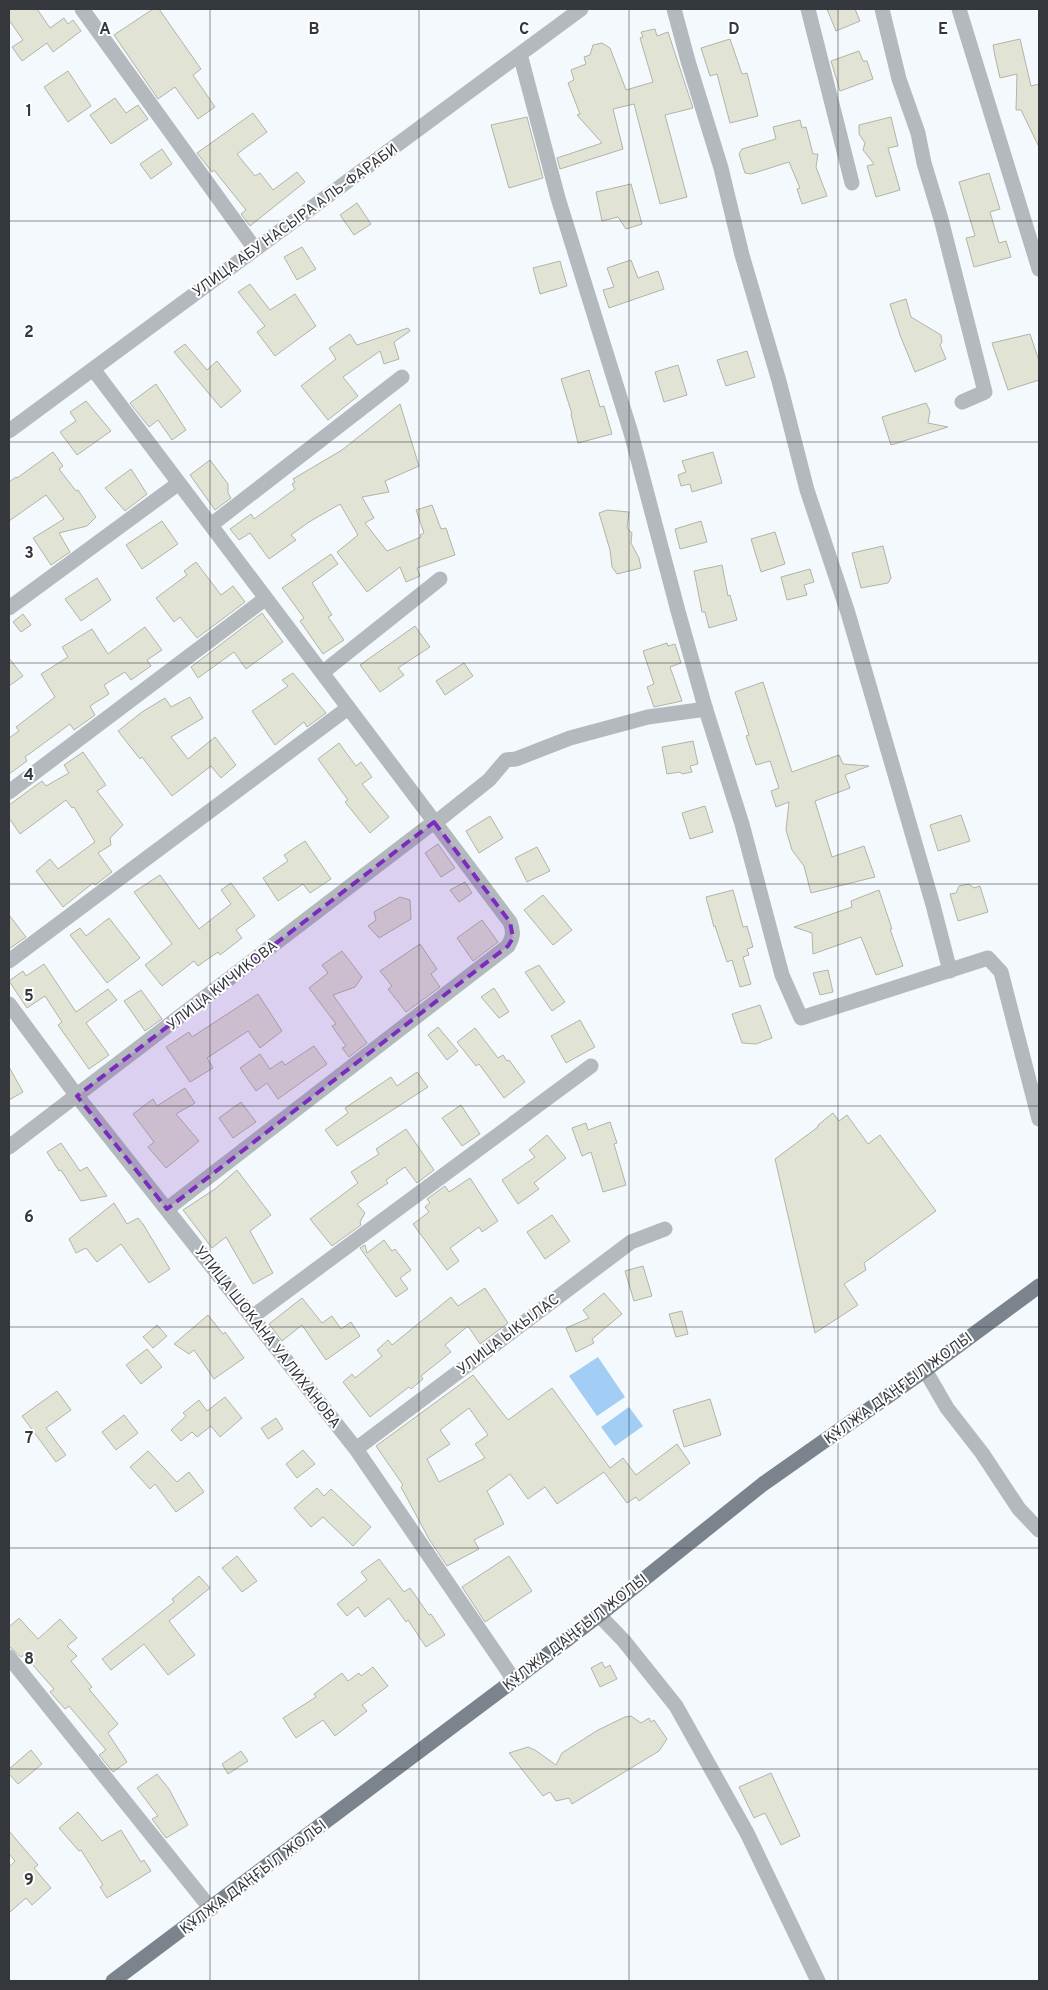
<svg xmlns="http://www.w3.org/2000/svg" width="1048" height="1990" font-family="Overpass,sans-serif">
<rect width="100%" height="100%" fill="#f4f9fd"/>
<path fill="#a2cdf4" d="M598 1357 625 1397 597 1416 569 1376Z
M629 1407 643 1426 615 1446 601 1427Z"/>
<path fill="#e1e3d4" stroke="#b3b4a6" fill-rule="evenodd" d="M9 9H37L50 28 64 18 68 24 73 20 81 31 53 52 47 43 22 61 12 47 23 40 9 20Z
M153 9H159L201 69 193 75 215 107 198 119 175 87 158 99 114 35Z
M827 9H855L860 21 836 31Z
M655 29 657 36 668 32 693 108 665 115 687 197 660 204 634 104 613 109 623 149 560 169 557 158 602 143 577 115 580 114 568 83 574 80 571 70 586 64 584 57 590 55 593 45 602 43 610 48 626 90 653 82 640 38 643 37 641 32Z
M730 39 742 74 747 73 758 116 730 123 717 74 710 76 701 48Z
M1020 39 1031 86 1039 84V147L1021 110H1016L1017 74 1000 78 995 56 993 45Z
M859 51 863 61H867L873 79 840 91 831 61Z
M68 71 91 106 68 122 44 87Z
M115 98 126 113 138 105 148 119 111 144 90 115Z
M253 113 267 132 237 154 255 176 260 173 273 190 297 172 305 182 250 226 241 214 246 210 214 170 212 172 197 153Z
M527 117 543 178 509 188 491 125Z
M891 117 898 146 888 148 900 190 876 197 867 166 874 164 863 150 865 143 859 134V125Z
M800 120 802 128 806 127 813 154H818L816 167 827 196 802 204 797 189 800 188 789 162 751 174 745 173 739 154 742 149 776 139 773 127Z
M162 149 172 164 151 179 140 164Z
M989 173 1000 209 990 212 999 243 1006 241 1011 257 974 267 966 238 975 236 959 182Z
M631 184 642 224 626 229 618 217 602 221 596 192Z
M357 203 371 224 354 235 340 215Z
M302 247 316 269 297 280 284 257Z
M631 260 638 278 658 271 664 289 609 308 603 290 614 287 607 268Z
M560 261 567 286 540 294 533 268Z
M250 284 270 310 295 294 316 326 275 356 257 332 265 326 238 292Z
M906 299 911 317 941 335 942 342 940 345 946 359 915 372 900 335 890 304Z
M408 328 410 331 394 342 399 359 384 364 380 351 343 377 358 396 328 420 301 386 336 359 329 348 350 334 357 345Z
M1030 334 1039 361V380L1008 390 992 343Z
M185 344 207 370 217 361 241 391 221 408 174 352Z
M747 351 755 377 726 386 717 360Z
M678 365 687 395 664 402 655 372Z
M589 370 600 407 604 406 612 434 578 443 571 414H572L561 379Z
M156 384 186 430 172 440 158 420 149 427 130 403Z
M86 401 111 431 77 455 60 432 76 421 70 412Z
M926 403 930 411 928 423 948 427 891 445 882 417Z
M400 404 419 466 385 481 389 492 362 497 374 518 365 523 387 551 421 537 420 535 424 533 416 510 432 505 441 529 446 528 455 555 417 568 420 576 406 582 400 567 367 592 337 552 358 535 340 504 309 522 291 535 296 540 269 559 250 533 239 540 230 529 251 514 254 519 295 489 292 484 295 482 293 479 342 450Z
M53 452 63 466 59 469 76 491 78 490 96 517 87 526 59 533 70 552 51 565 33 538 64 519 46 495 9 521V482L16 477 17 478Z
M713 452 722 483 692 492 690 484 681 486 678 475 686 472 682 461Z
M210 460 228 484V493L231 498 215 510 190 475Z
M131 469 147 494 125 511 105 488Z
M607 510 629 512 627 528 632 533 631 543 639 558 641 568 617 574 612 567 610 550 599 513Z
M162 521 178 544 142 569 126 545Z
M701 521 707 542 680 549 675 529Z
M775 532 785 564 761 572 751 539Z
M883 546 891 578 888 583 861 588 852 553Z
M331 554 338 564 312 583 332 615 328 617 344 640 323 654 300 621 304 618 282 588Z
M196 562 221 595 233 586 245 602 197 638 180 617 174 622 156 598 187 575 184 571Z
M722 565 728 596 730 595 737 620 709 628 705 612H702L694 571Z
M810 569 814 582 804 585 807 595 787 600 781 577Z
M97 578 111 600 81 621 65 599Z
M262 613 283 642 246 669 234 652 198 678 191 667Z
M23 614 31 625 21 632 13 622Z
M415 626 430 647 398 668 404 675 380 692 360 665Z
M145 627 162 650 147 660 151 666 131 680 125 672 104 685 109 694 90 706 95 715 74 730 70 724 25 757 27 761 9 774V738L19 731 16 727 55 697 41 674 68 657 62 647 92 629 108 654Z
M667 643 668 646 675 644 681 663 670 667 682 701 654 707 647 687 654 684 643 651Z
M9 658 23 676 9 686Z
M464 663 473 676 445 695 436 681Z
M293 673 326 713 307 727 304 722 275 745 252 711 288 686 282 680Z
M763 682 792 772 839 755 843 764 869 766 845 775 850 788 815 801 832 857 864 846 875 877 811 893 804 866 792 850 786 830 789 802 776 807 771 791 779 788 770 761 756 765 746 736 749 735 735 692Z
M190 697 203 718 171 737 188 759 215 737 236 765 221 778 211 766 172 796 142 757 140 759 118 731 142 712 165 698 171 707Z
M693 741 698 764 690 766 692 772 682 774 680 772 667 774 662 747Z
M339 743 356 766 361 762 372 777 362 784 389 817 370 833 345 802 348 800 318 759Z
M83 752 106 785 97 791 123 825 110 838 111 845 98 853 112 872 95 885 93 883 63 907 36 871 50 859 58 869 95 842 74 807 72 808 66 800 20 834 9 818V805L42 781 46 786 69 773 64 765Z
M705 806 713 832 690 839 682 813Z
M961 815 970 841 938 851 930 825Z
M490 816 503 838 479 853 466 831Z
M305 841 331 879 310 893 303 884 278 901 263 878 288 861 284 855Z
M438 844 455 868 441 877 425 853Z
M537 847 550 871 527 882 515 858Z
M160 875 199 929 231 904 221 890 231 883 255 916 236 930 242 938 220 955 218 952 198 966 194 961 162 986 145 965 172 944 134 892Z
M465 882 472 893 459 902 450 890Z
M969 884 974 888 980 886 988 912 958 921 950 894 956 893 959 886Z
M733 890 743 927 747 926 753 947 747 949 749 955 743 957 751 984 740 987 732 960 727 962 715 926 714 927 706 897Z
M879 890 892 929H890L903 966 876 975 861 937 813 954 812 933 794 927 852 907 851 901Z
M543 895 572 930 553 945 524 910Z
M400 897 410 900 411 919 379 938 368 926 376 920 374 912Z
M9 915 26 937 9 949Z
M109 918 140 958 107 983 70 935 80 928 86 936Z
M482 920 498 942 473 961 457 938Z
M420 944 437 969 431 974 440 987 406 1012 388 989 392 986 380 971Z
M342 951 362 977 355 987 333 995 367 1043 349 1057 342 1048 346 1046 332 1026 336 1024 309 988 328 973 322 965Z
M44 964 76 1012 108 989 117 1000 86 1023 109 1055 89 1069 58 1025 62 1022 45 996 27 1008 9 981 23 971 26 976Z
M539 965 565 1002 552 1011 525 972Z
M828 970 833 992 820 995 813 973Z
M494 988 509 1012 499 1018 481 997Z
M141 990 162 1019 145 1031 124 1001Z
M258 994 282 1031 260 1048 248 1031 207 1058 213 1068 190 1082 166 1047 189 1032 192 1037Z
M760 1005 772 1038 756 1044 742 1043 732 1014Z
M580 1020 595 1047 566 1063 551 1036Z
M438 1027 458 1051 447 1060 428 1035Z
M475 1028 498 1058 503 1055 507 1061 509 1060 525 1082 504 1098 479 1064 476 1066 457 1042Z
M314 1046 327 1064 278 1099 267 1083 256 1091 240 1068 260 1054 270 1069 282 1061 285 1065Z
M9 1067 23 1092 9 1100Z
M417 1072 428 1087 337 1146 325 1130 348 1113 345 1108 391 1077 397 1086Z
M185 1088 195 1103 176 1114 199 1141 166 1168 148 1147 154 1142 133 1114 153 1099 157 1106Z
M241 1102 256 1122 233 1138 219 1118Z
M461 1105 480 1134 462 1146 442 1118Z
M833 1113 839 1121 847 1115 868 1144 880 1135 936 1211 864 1263 866 1270 844 1284 858 1305 815 1333 775 1159 818 1127V1125Z
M610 1122 617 1143 614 1144 626 1185 603 1192 591 1152 582 1156 572 1128 586 1123 588 1130Z
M406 1129 434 1170 417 1183 405 1167 386 1180 388 1183 357 1204 365 1213 360 1222 361 1225 332 1246 310 1219 358 1183 351 1172 379 1154 376 1149Z
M547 1135 566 1158 534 1183 539 1189 518 1204 502 1180 535 1157 529 1150Z
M61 1143 80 1171 87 1167 107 1196 81 1201 61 1170 59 1171 47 1152Z
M237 1170 271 1215 250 1231 273 1273 253 1284 226 1237 212 1248 183 1210 215 1189Z
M470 1178 498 1221 482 1232 479 1227 450 1248 459 1261 447 1270 413 1224 429 1212 425 1207 430 1203 427 1199 445 1186 449 1192Z
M114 1203 127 1224 138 1218 143 1224 170 1269 149 1283 121 1244 97 1262 86 1248 76 1253 69 1239Z
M552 1215 570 1241 545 1259 527 1232Z
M384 1240 392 1251 395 1249 411 1270 400 1278 408 1289 396 1297 360 1248 365 1245 367 1253Z
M643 1266 652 1296 634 1301 625 1271Z
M485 1288 508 1323 480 1344 468 1326 445 1345 451 1352 421 1376 423 1379 411 1389 409 1387 370 1417 343 1382 352 1374 355 1378 382 1356 377 1350 388 1340 392 1345 451 1297 458 1306Z
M604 1293 622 1314 592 1339 594 1343 576 1352 566 1328 589 1318 583 1310Z
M302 1298 322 1323 332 1316 341 1329 351 1322 360 1336 326 1360 302 1325 282 1341 269 1324Z
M682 1311 688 1334 676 1337 669 1314Z
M208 1315 223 1334 225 1332 244 1358 214 1379 194 1350 189 1354 174 1344Z
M157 1325 167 1336 153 1348 143 1337Z
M147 1349 162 1367 141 1384 126 1365Z
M473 1375 508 1420 552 1388 610 1468 623 1458 636 1475 677 1444 690 1463 639 1501 636 1497 627 1503 604 1472 557 1504 545 1487 528 1499 510 1474 487 1491 504 1524 474 1540 479 1549 447 1566 429 1539 401 1487 403 1485 376 1446ZM469 1408 488 1435 475 1444 485 1458 439 1482 427 1459 450 1444 440 1430Z
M57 1391 71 1410 46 1428 66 1455 56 1462 22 1416Z
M225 1397 242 1418 220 1437 211 1426 197 1437 192 1432 181 1441 171 1430 186 1416 183 1413 199 1400 207 1411Z
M710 1399 721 1435 684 1447 673 1410Z
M124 1415 138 1433 116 1450 102 1432Z
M276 1418 283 1429 268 1439 261 1428Z
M303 1450 315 1464 297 1478 286 1464Z
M148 1451 177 1482 189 1472 204 1492 176 1512 155 1484 150 1489 130 1467Z
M317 1488 324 1496 331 1489 371 1527 353 1546 323 1517 311 1527 294 1508Z
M237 1556 257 1581 242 1592 222 1568Z
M509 1556 532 1591 485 1622 462 1587Z
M379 1559 404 1592 410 1588 429 1615 431 1614 445 1635 426 1647 408 1620 406 1622 389 1598 365 1617 358 1607 347 1616 337 1604 367 1580 361 1572Z
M199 1576 210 1588 169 1621 195 1655 168 1675 144 1644 111 1670 102 1659 174 1602 172 1599Z
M19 1618 38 1639 60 1619 77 1638 67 1646 77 1656 71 1661 92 1687 89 1689 118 1724 108 1733 127 1762 113 1772 99 1755 106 1750 69 1706 65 1709 50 1692 54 1689 24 1655 21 1657 9 1646V1627Z
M602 1662 605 1668 610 1665 617 1679 600 1687 591 1668Z
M373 1667 388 1686 362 1705 367 1711 335 1736 323 1720 296 1738 283 1718 316 1697 314 1694 342 1673 348 1681 359 1673 361 1676Z
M631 1716 641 1723 649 1718 651 1722 654 1720 667 1739 659 1751 572 1804 569 1798 556 1801 550 1792 543 1796 509 1753 528 1747 535 1750 556 1765 562 1753 598 1730 625 1717Z
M31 1750 42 1764 18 1784 9 1774V1769Z
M241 1751 248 1761 228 1774 222 1764Z
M771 1773 800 1836 781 1845 765 1813 754 1818 739 1787Z
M157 1774 169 1789 188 1825 166 1838 152 1819 158 1816 137 1788Z
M78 1812 102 1841 121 1830 141 1862 144 1860 151 1871 107 1898 100 1887 103 1885 81 1850 79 1851 59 1828Z
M9 1831 38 1865 34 1868 51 1888 32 1905 26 1898 9 1913V1867L15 1861 9 1854Z"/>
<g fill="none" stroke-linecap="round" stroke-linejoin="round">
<path stroke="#b4b9be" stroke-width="15" d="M82 9 255 249
M674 9 688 61 721 168 742 255 779 381 807 490 848 613 933 905 950 971
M808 9 852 183
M882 9 899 79 918 133 924 163 941 219 985 392 962 402
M959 9 1039 269
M520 54 558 198 631 433 678 611 705 707 742 824 782 975 801 1018 988 958 1001 972 1039 1119
M93 369 510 922C514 932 513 937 508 946L167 1209
M9 431 581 9
M211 525 402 377
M9 608 179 483
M322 673 440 579
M9 792 266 598
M435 823 489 780 506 760 516 759 570 738 648 717 706 709
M9 961 348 708
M9 1004 77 1096 356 1449 514 1680
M9 1147 434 822
M252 1317 591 1066
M925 1370 947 1408 982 1453 1019 1509 1039 1530
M356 1449 631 1242 665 1229
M599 1615 624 1641 676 1706 747 1833 818 1981
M9 1657 211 1909"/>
<path stroke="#7b848d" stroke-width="15" d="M113 1981 514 1680 599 1615 763 1484 925 1370 1039 1286"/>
</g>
<path fill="#7b2cbf" fill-opacity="0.2" stroke="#7b2cbf" stroke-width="4" stroke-dasharray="10 6" stroke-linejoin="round" d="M434 822 510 922 513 938 508 946 167 1209 77 1096Z"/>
<path fill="none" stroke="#34383d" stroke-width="1" stroke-opacity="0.55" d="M210 9V1981M419 9V1981M629 9V1981M838 9V1981M9 221H1039M9 442H1039M9 663H1039M9 884H1039M9 1106H1039M9 1327H1039M9 1548H1039M9 1769H1039"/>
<g text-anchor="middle" stroke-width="4" stroke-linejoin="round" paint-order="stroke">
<g font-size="15" fill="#34383d" stroke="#fff">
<text transform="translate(295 220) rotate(-36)" y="5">УЛИЦА АБУ НАСЫРА АЛЬ-ФАРАБИ</text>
<text transform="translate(222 985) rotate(-38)" y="5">УЛИЦА КИЧИКОВА</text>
<text transform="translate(508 1334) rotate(-37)" y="5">УЛИЦА ЫКЫЛАС</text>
<text transform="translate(268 1337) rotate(52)" y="5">УЛИЦА ШОКАНА УАЛИХАНОВА</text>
<text transform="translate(898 1388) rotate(-36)" y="5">ҚҰЛЖА ДАҢҒЫЛ ЖОЛЫ</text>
<text transform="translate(575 1632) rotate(-38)" y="5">ҚҰЛЖА ДАҢҒЫЛ ЖОЛЫ</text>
<text transform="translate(253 1877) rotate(-37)" y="5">ҚҰЛЖА ДАҢҒЫЛ ЖОЛЫ</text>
</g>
</g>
<g font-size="16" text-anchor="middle" font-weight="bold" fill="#34383d" stroke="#fff" stroke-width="4" stroke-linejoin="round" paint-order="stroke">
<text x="105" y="34">A</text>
<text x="314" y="34">B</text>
<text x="524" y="34">C</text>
<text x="734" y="34">D</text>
<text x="943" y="34">E</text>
<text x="29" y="116">1</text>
<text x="29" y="337">2</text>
<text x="29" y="558">3</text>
<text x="29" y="780">4</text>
<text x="29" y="1001">5</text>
<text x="29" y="1222">6</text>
<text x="29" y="1443">7</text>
<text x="29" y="1664">8</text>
<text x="29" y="1885">9</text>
</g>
<rect width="1048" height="1990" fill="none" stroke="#34383d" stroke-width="20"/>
</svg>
